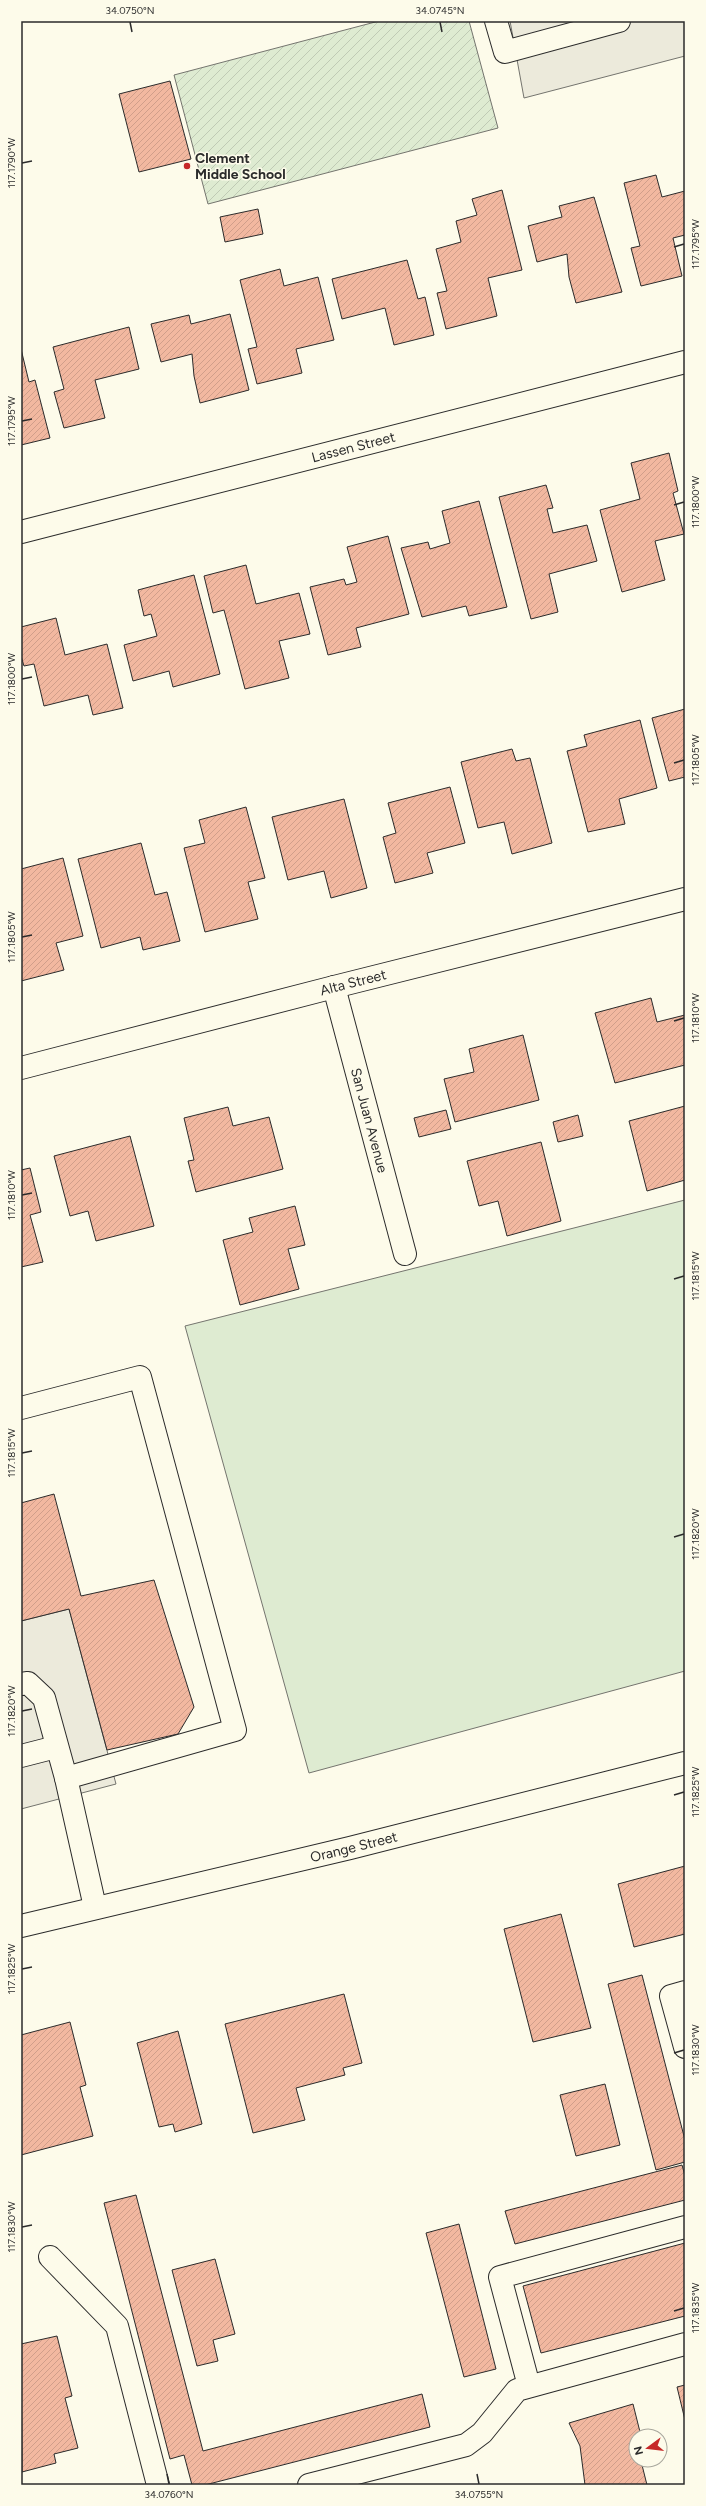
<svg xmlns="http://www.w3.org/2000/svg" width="706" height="2506" font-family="Figtree,sans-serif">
<defs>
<pattern id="garden-furrows" width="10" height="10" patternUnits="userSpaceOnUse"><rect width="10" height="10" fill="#deebd1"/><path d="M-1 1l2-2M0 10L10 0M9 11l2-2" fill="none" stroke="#bfcab4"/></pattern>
<pattern id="building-hatch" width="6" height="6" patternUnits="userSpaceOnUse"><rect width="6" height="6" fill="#f2b8a0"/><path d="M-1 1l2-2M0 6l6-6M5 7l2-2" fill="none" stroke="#d09e8a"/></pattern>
</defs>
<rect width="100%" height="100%" fill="#fdfbea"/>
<path fill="#deebd1" stroke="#74746e" d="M685 1200V1671L309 1773 185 1326Z"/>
<path fill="url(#garden-furrows)" stroke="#74746e" d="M379 21H469L498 128 208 204 174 75Z"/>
<path fill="#eceadb" stroke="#74746e" d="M510 21H685V56L524 98Z
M69 1609 116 1784 21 1809V1621Z"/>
<path fill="url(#building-hatch)" stroke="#2b2b2b" d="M170 81 191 159 139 172 119 94Z
M656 175 662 197 685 191V235L673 238 682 276 641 286 631 248 640 246 624 183Z
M502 190 522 270 488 278 497 316 446 329 437 293 447 291 436 249 461 242 456 221 477 215 472 199Z
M594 197 622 292 576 303 569 277 567 254 537 262 528 226 562 217 559 206Z
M258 209 263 234 225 242 220 217Z
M407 260 418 299 425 297 434 335 394 345 385 308 342 319 332 279Z
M280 269 284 286 318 277 334 340 296 349 302 373 257 384 248 349 257 347 240 280Z
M230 314 249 390 200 403 194 376 192 354 161 362 151 324 189 315 191 324Z
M129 327 139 369 95 380 105 418 64 428 54 392 64 389 53 347Z
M21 349 29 382 35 380 50 438 21 445Z
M669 453 678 491 673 493 684 534 655 541 665 580 622 592 600 510 640 499 631 463Z
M546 485 553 508 547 509 553 533 587 525 597 561 549 574 558 612 531 619 499 497Z
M479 501 507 607 469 616 466 606 422 617 401 548 428 542 430 549 450 543 442 511Z
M388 536 409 614 356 628 361 647 328 655 310 587 344 579 346 585 357 582 347 547Z
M246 565 256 604 299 593 310 634 279 641 289 678 245 689 224 610 213 613 204 576Z
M194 575 220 674 173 687 169 671 133 681 124 645 157 636 151 614 144 616 138 590Z
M56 618 65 655 107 644 123 708 93 715 88 695 44 706 34 664 24 666 21 656V627Z
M685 709V777L669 781 652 718Z
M640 720 657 788 619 799 625 824 588 832 567 751 587 746 584 735Z
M512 749 516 761 530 758 552 843 512 854 504 822 478 828 461 762Z
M450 787 465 843 427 853 433 873 395 883 383 837 396 833 388 803Z
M344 799 367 888 331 898 324 871 288 880 272 817Z
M246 807 265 878 248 882 258 919 205 932 184 848 205 843 199 820Z
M141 843 155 895 167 892 180 941 143 950 140 937 101 948 78 859Z
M63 858 83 936 56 943 64 970 21 981V869Z
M651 998 657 1022 685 1015V1065L615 1083 595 1013Z
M523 1035 539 1100 455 1122 444 1079 474 1072 469 1049Z
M685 1106V1180L647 1191 629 1121Z
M228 1107 233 1126 269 1117 283 1169 196 1192 188 1161 194 1160 184 1118Z
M446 1110 451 1129 419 1137 414 1118Z
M578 1115 583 1136 558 1142 553 1122Z
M130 1136 154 1226 96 1241 88 1211 70 1216 54 1156Z
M541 1142 561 1221 507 1236 498 1201 479 1206 467 1161Z
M30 1168 41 1212 30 1215 43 1262 21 1267V1170Z
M295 1206 305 1245 288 1249 299 1289 240 1305 223 1240 253 1232 249 1218Z
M54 1494 81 1596 154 1580 194 1707 178 1734 107 1750 69 1609 21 1621V1503Z
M685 1866V1934L634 1947 618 1884Z
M561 1914 591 2028 533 2042 504 1929Z
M642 1975 685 2140V2162L656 2170 608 1984Z
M344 1994 362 2063 343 2068 345 2075 296 2088 305 2120 253 2133 225 2024Z
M70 2022 86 2085 80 2087 93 2136 21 2155V2035Z
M178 2031 202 2124 175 2132 173 2124 159 2127 137 2043Z
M605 2084 620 2145 576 2156 560 2095Z
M682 2165 685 2176V2200L515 2244 505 2211Z
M136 2195 203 2451 422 2394 430 2427 205 2485H192L184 2455 170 2459 104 2203Z
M459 2224 496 2369 464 2377 426 2233Z
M685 2243V2316L541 2353 523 2286Z
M215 2259 235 2334 213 2340 218 2361 197 2366 172 2270Z
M57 2336 72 2396 65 2398 78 2448 54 2454 56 2463 22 2472 21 2344Z
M685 2385V2420L677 2387Z
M633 2404 641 2436H636V2460H647L648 2464 642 2465 647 2485H585L580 2446 569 2423Z"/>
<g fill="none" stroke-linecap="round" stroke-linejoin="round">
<defs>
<g id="minor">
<path d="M496 21 505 52 619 21"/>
<path id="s1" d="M21 532 685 362"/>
<path id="s2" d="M334 987 405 1254"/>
<path id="s3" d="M21 1068 334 987 685 899"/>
<path d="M21 1408 140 1377 235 1730 66 1778"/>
<path d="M21 1684 28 1683 44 1698 66 1778 95 1907"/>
<path d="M21 1756 56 1747"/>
<path d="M685 1992 671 1996 685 2047"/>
<path d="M50 2257 117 2326 158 2485"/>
<path d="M529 2386 500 2277 685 2227"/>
<path d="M309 2485 466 2445 482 2433 517 2390 685 2344"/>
</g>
<g id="major">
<path id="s4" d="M21 1926 350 1848 685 1763"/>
</g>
</defs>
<use href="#minor" stroke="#2b2b2b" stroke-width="24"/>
<use href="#major" stroke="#2b2b2b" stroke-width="24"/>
<use href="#minor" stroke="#fdfbea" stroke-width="22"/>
<use href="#major" stroke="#fdfbea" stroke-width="22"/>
</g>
<path fill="none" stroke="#2b2b2b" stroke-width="1.5" d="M130 22 132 32M440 22 442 32M22 163 32 161M674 247 684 244M22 421 32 419M674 505 684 502M22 679 32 677M674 763 684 760M22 937 32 935M674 1021 684 1018M22 1195 32 1193M674 1279 684 1276M22 1453 32 1451M674 1537 684 1534M22 1711 32 1709M674 1795 684 1792M22 1969 32 1967M674 2053 684 2050M22 2227 32 2225M674 2311 684 2308M167 2474 169 2484M477 2474 479 2484"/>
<circle fill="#c62828" stroke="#fdfbea" stroke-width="1.5" cx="187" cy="166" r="4"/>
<g text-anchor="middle" stroke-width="3" stroke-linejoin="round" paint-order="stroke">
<g font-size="14" font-weight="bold" fill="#2b2b2b" stroke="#fdfbea" text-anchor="start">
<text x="195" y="163">Clement<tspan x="195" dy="16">Middle School</tspan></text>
</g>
<g font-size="14" fill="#2b2b2b" stroke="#fdfbea">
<text dy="5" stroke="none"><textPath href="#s1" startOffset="343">Lassen Street</textPath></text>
<text dy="5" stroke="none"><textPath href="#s3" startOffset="343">Alta Street</textPath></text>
<text dy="5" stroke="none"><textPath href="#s2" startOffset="138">San Juan Avenue</textPath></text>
<text dy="5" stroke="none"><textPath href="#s4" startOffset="342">Orange Street</textPath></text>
</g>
</g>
<rect width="706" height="2506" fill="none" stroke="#fdfbea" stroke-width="44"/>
<g transform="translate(648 2448) rotate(255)"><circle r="19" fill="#fdfbea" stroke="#a9a89e"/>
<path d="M0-3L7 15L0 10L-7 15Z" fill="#c62828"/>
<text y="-6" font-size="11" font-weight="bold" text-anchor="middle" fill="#2b2b2b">N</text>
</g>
<rect x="22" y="22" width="662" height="2462" fill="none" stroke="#2b2b2b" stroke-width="1.5"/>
<g font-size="10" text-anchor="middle" fill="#2b2b2b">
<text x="130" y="14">34.0750°N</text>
<text x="440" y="14">34.0745°N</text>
<text transform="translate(11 163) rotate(-90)" y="4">117.1790°W</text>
<text transform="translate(695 244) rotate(-90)" y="4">117.1795°W</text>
<text transform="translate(11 421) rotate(-90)" y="4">117.1795°W</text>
<text transform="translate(695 502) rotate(-90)" y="4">117.1800°W</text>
<text transform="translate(11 679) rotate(-90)" y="4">117.1800°W</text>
<text transform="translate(695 760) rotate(-90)" y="4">117.1805°W</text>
<text transform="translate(11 937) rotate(-90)" y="4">117.1805°W</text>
<text transform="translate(695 1018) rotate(-90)" y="4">117.1810°W</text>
<text transform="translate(11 1195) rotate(-90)" y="4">117.1810°W</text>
<text transform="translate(695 1276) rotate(-90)" y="4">117.1815°W</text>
<text transform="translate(11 1453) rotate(-90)" y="4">117.1815°W</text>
<text transform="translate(695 1534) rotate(-90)" y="4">117.1820°W</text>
<text transform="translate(11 1711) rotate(-90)" y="4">117.1820°W</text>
<text transform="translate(695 1792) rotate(-90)" y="4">117.1825°W</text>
<text transform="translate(11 1969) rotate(-90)" y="4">117.1825°W</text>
<text transform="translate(695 2050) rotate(-90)" y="4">117.1830°W</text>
<text transform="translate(11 2227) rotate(-90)" y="4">117.1830°W</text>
<text transform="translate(695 2308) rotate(-90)" y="4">117.1835°W</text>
<text x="169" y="2498">34.0760°N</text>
<text x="479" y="2498">34.0755°N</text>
</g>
</svg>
